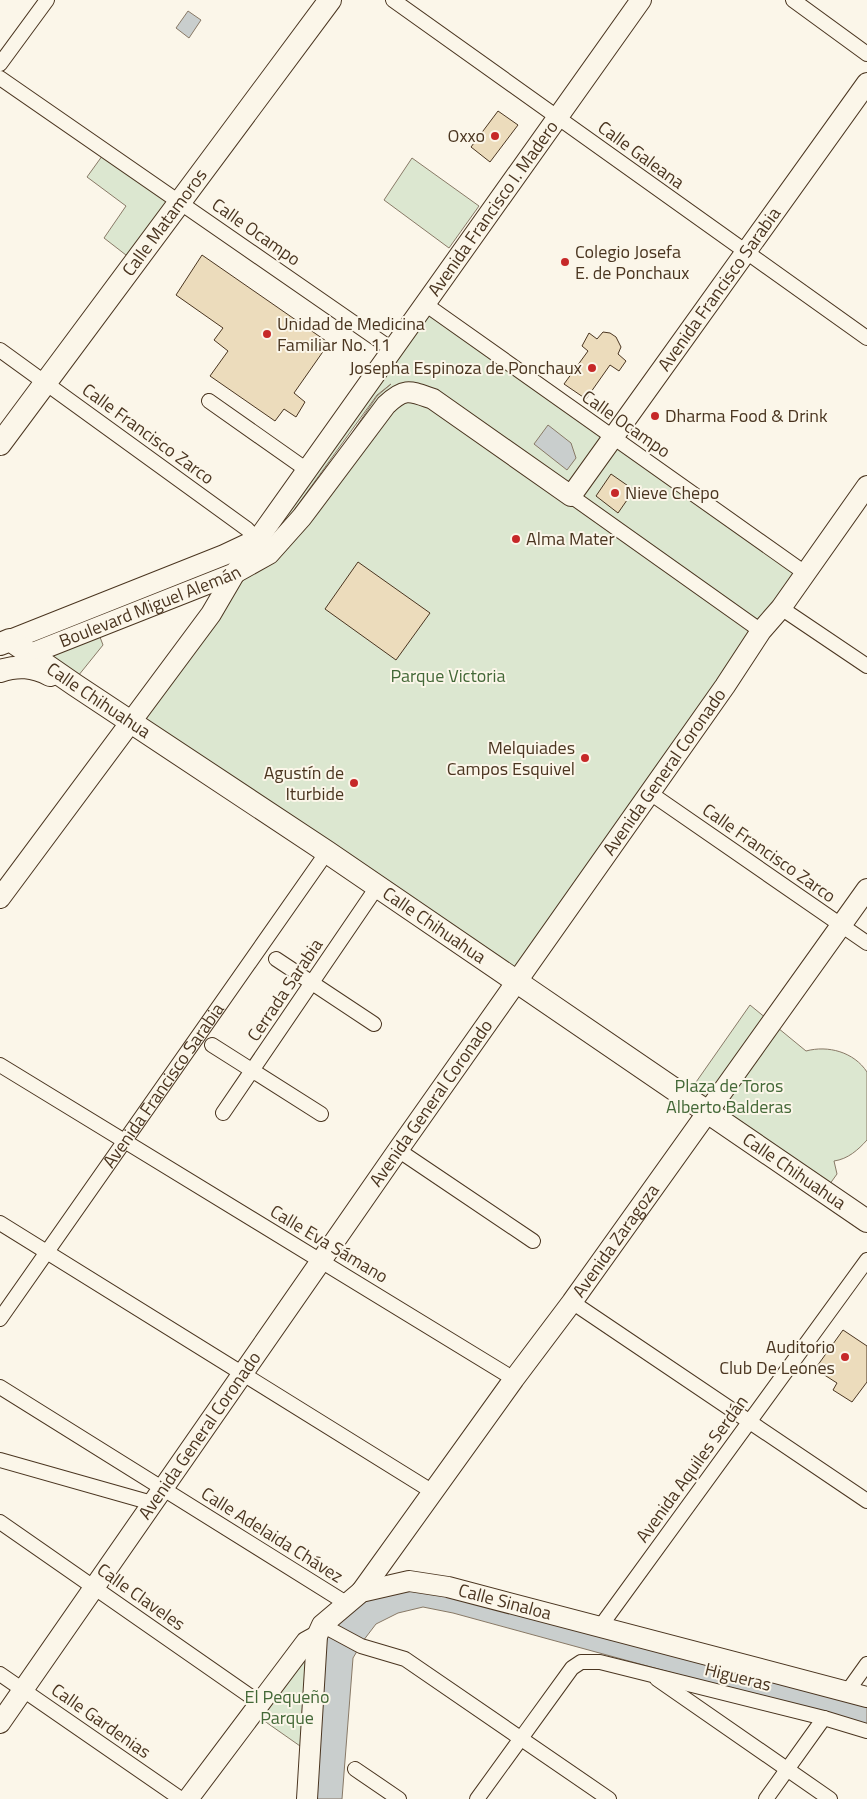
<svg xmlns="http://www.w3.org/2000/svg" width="867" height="1799" font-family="'Titillium Web',sans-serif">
<rect width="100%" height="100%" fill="#fbf6e9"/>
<path fill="#dce7d0" stroke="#887966" d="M105 152 178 203 135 262 104 238 126 206 87 177Z
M412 158 479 206 449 248 384 200Z
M419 302 800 571 512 983 126 718 305 503 377 396 391 384 377 395 287 520 282 516Z
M95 624 103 645 74 681 32 650Z
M750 1005 806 1051C828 1045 854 1052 867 1072V1140C858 1150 848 1159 834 1161L837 1174 819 1199 680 1105Z
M316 1635 310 1753 253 1713Z"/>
<path fill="#c9cecd" stroke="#887966" d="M188 11 201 20 189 38 176 28Z
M548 425 571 443 576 458 567 470 534 444Z
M425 1587 867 1702V1726L453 1613 423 1607 398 1613 376 1624 363 1641 353 1658 342 1799H312L325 1642 336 1625 371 1596Z"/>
<path fill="#ecdcbc" stroke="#4a3520" d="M498 111 518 125 490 162 471 147Z
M202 255 329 343 294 393 305 402 296 417 284 409 275 421 210 376 228 351 214 340 223 328 176 295Z
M603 332 610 333 616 337 621 347 618 354 626 361 619 371 610 365 586 399 564 384 588 351 582 346 589 333 597 339Z
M611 474 634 490 618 513 596 496Z
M358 562 430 613 396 660 325 609Z
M843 1330 867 1346V1382L852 1402 833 1390 837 1383 815 1369Z"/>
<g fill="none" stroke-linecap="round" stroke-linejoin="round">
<defs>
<g id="street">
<path d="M393 0 867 338"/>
<path d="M793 0 867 54"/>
<path d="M0 64 47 0"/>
<path d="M0 78 393 350"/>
<path d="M425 304 805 573"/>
<path d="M0 350 247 529 263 546"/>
<path d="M209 401 307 470"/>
<path d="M571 496 761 631"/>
<path d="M781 608 867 666"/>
<path d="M650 793 867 943"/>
<path d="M276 959 374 1024"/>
<path d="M212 1045 321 1114"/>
<path d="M0 1065 514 1379"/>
<path d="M223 1113 377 887"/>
<path d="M398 1150 533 1241"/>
<path d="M0 1223 433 1492"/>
<path d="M572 1302 867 1501"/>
<path id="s1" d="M0 1319 327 852"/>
<path d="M0 1387 346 1603"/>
<path d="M0 1460 152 1503"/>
<path d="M0 1522 260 1703"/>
<path d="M322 1625 361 1646 405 1659 609 1799"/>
<path d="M600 1627 867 1260"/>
<path d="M0 1674 181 1799"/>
<path d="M657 1679 830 1799"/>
<path d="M847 1692 867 1664"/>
<path d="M355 1769 399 1799"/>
<path d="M477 1799 572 1668 581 1662H600L824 1718 867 1731"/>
<path d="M766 1799 824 1718"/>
</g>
<g id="secondary">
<path d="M10 640 224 555 258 539"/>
<path id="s2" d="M30 654 235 573 269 554 302 517 386 405C405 387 410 391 433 399L571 496 867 83"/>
<path id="s3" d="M0 898 211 614 235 573 258 539 641 0"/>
<path id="s4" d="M361 1592 514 1379 572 1302 867 889"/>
<path id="s5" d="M0 1723 398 1150 725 686 761 631 781 608 867 486"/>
<path d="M188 1799 306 1642 317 1636"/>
<path id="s6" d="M307 1799 317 1636 322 1625 361 1592 409 1581 448 1587 867 1697"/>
</g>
<g id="primary">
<path id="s7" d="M0 444 330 0"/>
<path id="s8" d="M0 644 10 640 75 685 327 852 867 1221"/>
<path d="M0 671C18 665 33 666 50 675"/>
</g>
</defs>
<use href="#street" stroke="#4a3520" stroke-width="16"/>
<use href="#secondary" stroke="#4a3520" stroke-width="22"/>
<use href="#primary" stroke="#4a3520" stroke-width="24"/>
<use href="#street" stroke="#fbf6e9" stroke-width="14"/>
<use href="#secondary" stroke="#fbf6e9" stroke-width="20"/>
<use href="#primary" stroke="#fbf6e9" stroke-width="22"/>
</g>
<g fill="#c62828" stroke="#fbf6e9" stroke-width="2">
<circle cx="495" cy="136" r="5"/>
<circle cx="565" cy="262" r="5"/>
<circle cx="267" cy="334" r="5"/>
<circle cx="592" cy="368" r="5"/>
<circle cx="655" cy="416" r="5"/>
<circle cx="615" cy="493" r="5"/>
<circle cx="516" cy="539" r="5"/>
<circle cx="585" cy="758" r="5"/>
<circle cx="354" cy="783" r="5"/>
<circle cx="845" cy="1357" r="5"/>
</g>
<g text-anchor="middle" stroke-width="4" stroke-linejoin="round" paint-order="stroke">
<g font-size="18" fill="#4a3520" stroke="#fbf6e9" text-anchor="end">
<text x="485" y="142">Oxxo</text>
<text x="575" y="258" text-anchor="start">Colegio Josefa<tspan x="575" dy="21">E. de Ponchaux</tspan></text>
<text x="277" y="330" text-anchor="start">Unidad de Medicina<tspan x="277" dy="21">Familiar No. 11</tspan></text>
<text x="582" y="374">Josepha Espinoza de Ponchaux</text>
<text x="665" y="422" text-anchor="start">Dharma Food &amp; Drink</text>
<text x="625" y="499" text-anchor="start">Nieve Chepo</text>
<text x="526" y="545" text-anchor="start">Alma Mater</text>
<text x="575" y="754">Melquiades<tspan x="575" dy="21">Campos Esquivel</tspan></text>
<text x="344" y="779">Agustín de<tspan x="344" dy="21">Iturbide</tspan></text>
<text x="835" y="1353">Auditorio<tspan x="835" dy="21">Club De Leones</tspan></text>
</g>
<g font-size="18" fill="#4a3520" stroke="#fbf6e9">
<text transform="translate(641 155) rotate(36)" y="6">Calle Galeana</text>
<text dy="6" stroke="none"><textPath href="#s3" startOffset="848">Avenida Francisco I. Madero</textPath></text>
<text dy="6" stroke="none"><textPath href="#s7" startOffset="276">Calle Matamoros</textPath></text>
<text transform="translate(256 232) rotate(35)" y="6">Calle Ocampo</text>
<text dy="6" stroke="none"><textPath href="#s2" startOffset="924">Avenida Francisco Sarabia</textPath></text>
<text transform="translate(626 424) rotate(35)" y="6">Calle Ocampo</text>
<text transform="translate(148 434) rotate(36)" y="6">Calle Francisco Zarco</text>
<text dy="6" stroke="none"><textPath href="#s2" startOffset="129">Boulevard Miguel Alemán</textPath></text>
<text dy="6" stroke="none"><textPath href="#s8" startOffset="118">Calle Chihuahua</textPath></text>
<text dy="6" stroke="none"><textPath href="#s5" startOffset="1160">Avenida General Coronado</textPath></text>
<text transform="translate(769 853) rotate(35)" y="6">Calle Francisco Zarco</text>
<text dy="6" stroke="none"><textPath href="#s8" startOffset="522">Calle Chihuahua</textPath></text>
<text transform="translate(285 990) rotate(-56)" y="6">Cerrada Sarabia</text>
<text dy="6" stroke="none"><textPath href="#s1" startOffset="285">Avenida Francisco Sarabia</textPath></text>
<text dy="6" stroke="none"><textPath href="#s5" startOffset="755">Avenida General Coronado</textPath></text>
<text dy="6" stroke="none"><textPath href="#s8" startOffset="958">Calle Chihuahua</textPath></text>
<text dy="6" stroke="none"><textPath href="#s4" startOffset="434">Avenida Zaragoza</textPath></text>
<text transform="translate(329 1244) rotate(31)" y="6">Calle Eva Sámano</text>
<text dy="6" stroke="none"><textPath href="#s5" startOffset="350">Avenida General Coronado</textPath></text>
<text transform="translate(692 1469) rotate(-54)" y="6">Avenida Aquiles Serdán</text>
<text transform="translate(272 1535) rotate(32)" y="6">Calle Adelaida Chávez</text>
<text transform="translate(141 1597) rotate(35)" y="6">Calle Claveles</text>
<text dy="6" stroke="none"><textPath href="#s6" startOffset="374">Calle Sinaloa</textPath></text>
<text transform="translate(738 1677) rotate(14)" y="6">Higueras</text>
<text transform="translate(101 1721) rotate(35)" y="6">Calle Gardenias</text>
</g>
<g font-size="18" fill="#436837" stroke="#fbf6e9">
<text x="448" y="682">Parque Victoria</text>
<text x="729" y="1092">Plaza de Toros<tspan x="729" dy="21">Alberto Balderas</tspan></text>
<text x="287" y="1703">El Pequeño<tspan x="287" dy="21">Parque</tspan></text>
</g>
</g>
</svg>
